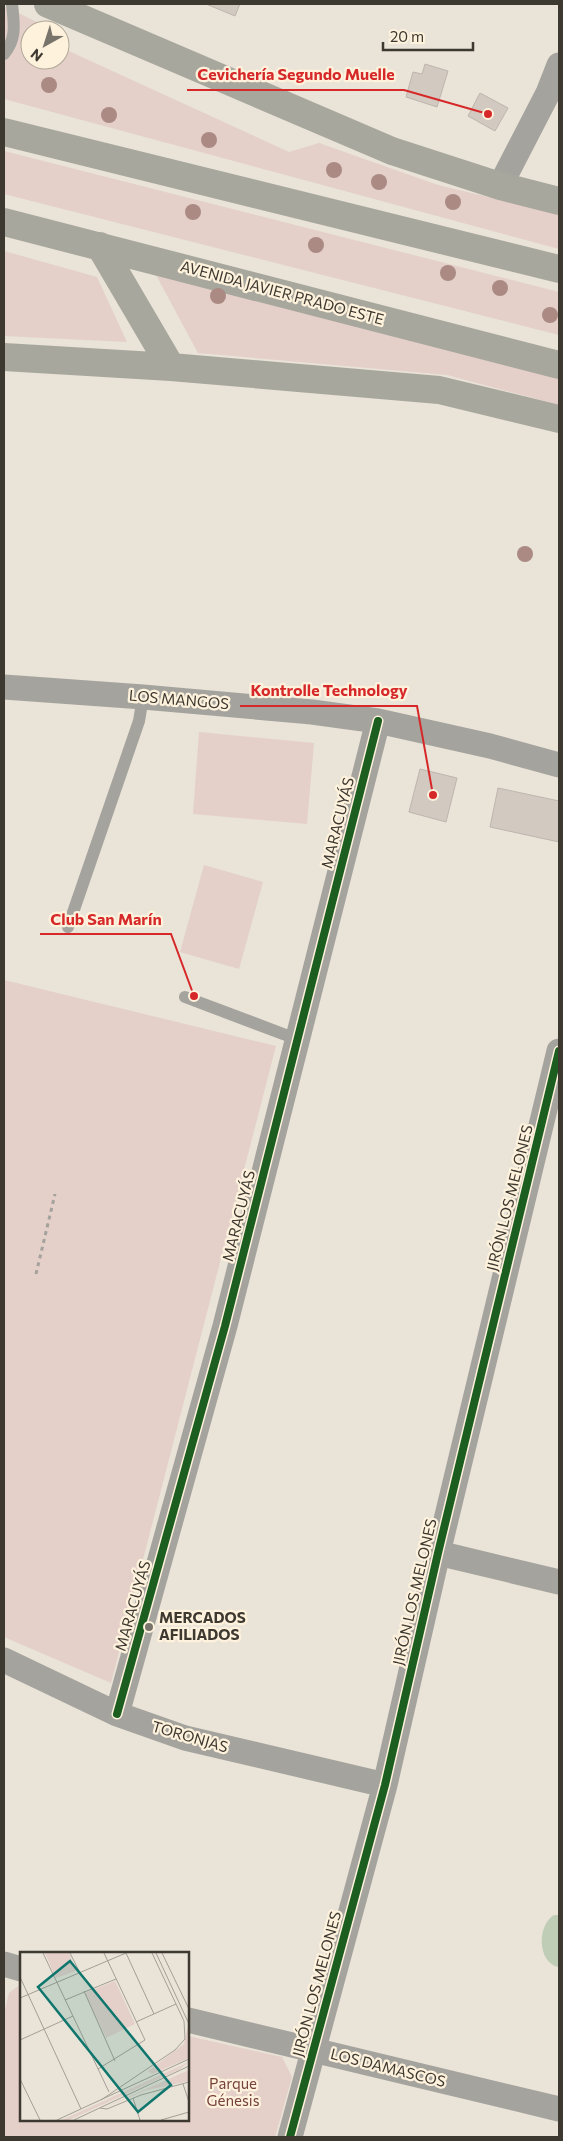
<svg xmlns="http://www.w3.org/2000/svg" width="563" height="2141" font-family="Commissioner,sans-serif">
<rect width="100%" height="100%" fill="#e9e3d8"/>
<path fill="#e4d0c9" d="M4 6 49 28 48 30H30V60H60V47L289 152 319 143 438 185 559 214V249L4 99Z
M4 151 559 292V335L4 194Z
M4 251 97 277 127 342 4 336Z
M156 275 446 347 559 378V405L447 375 198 353Z
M199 732 314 743 307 824 193 814Z
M204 865 263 882 239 969 180 952Z
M4 980 276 1046 111 1683 4 1637Z
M21 1984V2120H188V2036L282 2057 292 2077 275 2137H4V2014L9 1993Z"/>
<path fill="#c0cdb6" d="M554 1915H559L558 1967C537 1962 537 1925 554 1915Z"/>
<path fill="#d2c9c0" stroke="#bdb6af" d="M206 4H240L235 16Z
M425 64 448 71 437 107 406 97 413 72 422 74Z
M480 93 508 108 495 131 468 116Z
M420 769 457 778 446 822 409 812Z
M498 788 559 801V842L490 827Z"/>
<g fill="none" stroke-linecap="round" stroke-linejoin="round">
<path stroke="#a4a29c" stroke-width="3" stroke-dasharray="4 4" stroke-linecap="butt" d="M36 1274 55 1194"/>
<path stroke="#a5a39d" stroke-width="12" d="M4 54C17 39 14 23 12 4
M68 927 139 721 143 697
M185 997 299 1040"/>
<path stroke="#a5a39d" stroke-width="25" d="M500 186 548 93 559 65
M4 687 143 697 312 712 378 721 490 746 559 765
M438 1553 559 1582
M4 1660 117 1714 185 1738 385 1785
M117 1714 225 1326 378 721
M4 1964 21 1969
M188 2020 559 2109
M290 2137 385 1785 438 1553 559 1051"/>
<path stroke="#a8a79d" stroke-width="28" d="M48 4 392 151 500 186 559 201
M4 132 559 269
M4 222 559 365
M100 246 171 367
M4 357 171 367 439 390 559 419"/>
<defs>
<path id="cycleway" d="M117 1714 225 1326 378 721
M290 2137 385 1785 438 1553 559 1051"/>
</defs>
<use href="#cycleway" stroke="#fef2dd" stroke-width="11"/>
<use href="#cycleway" stroke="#1b5e20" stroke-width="8"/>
</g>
<g fill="#aa8a82">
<circle cx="49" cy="85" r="8"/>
<circle cx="109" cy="115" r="8"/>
<circle cx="209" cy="140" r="8"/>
<circle cx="334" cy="170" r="8"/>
<circle cx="379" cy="182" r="8"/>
<circle cx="453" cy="202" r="8"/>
<circle cx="193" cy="212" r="8"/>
<circle cx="316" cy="245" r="8"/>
<circle cx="448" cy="273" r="8"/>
<circle cx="500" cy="288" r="8"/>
<circle cx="218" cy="296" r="8"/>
<circle cx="550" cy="315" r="8"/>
<circle cx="525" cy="554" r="8"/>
</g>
<circle fill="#79746b" stroke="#fef2dd" stroke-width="2" cx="149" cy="1627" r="5"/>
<g text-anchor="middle" stroke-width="4.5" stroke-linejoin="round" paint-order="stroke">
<g font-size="15" fill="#3d3830" stroke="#fef2dd">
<text transform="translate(282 293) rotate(15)" y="5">AVENIDA JAVIER PRADO ESTE</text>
<text transform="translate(179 700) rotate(5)" y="5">LOS MANGOS</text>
<text transform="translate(338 823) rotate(-76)" y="5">MARACUYÁS</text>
<text transform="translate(510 1198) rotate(-76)" y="5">JIRÓN LOS MELONES</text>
<text transform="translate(239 1216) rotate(-76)" y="5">MARACUYÁS</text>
<text transform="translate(415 1592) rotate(-77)" y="5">JIRÓN LOS MELONES</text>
<text transform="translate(133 1606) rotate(-74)" y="5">MARACUYÁS</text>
<text transform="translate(190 1737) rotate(16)" y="5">TORONJAS</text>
<text transform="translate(317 1984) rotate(-75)" y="5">JIRÓN LOS MELONES</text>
<text transform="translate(388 2068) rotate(14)" y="5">LOS DAMASCOS</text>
</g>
<g font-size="15" font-weight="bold" fill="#3d3830" stroke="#fef2dd" text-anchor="start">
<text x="159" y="1623">MERCADOS<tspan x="159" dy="17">AFILIADOS</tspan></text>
</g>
<g font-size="15" fill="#77413c" stroke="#fef2dd">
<text x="233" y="2089">Parque<tspan x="233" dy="17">Génesis</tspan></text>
</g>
</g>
<g transform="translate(20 1952)">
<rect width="169" height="169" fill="#e9e3d8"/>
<path d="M25 1H49L56 19 36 26ZM95 29 115 72 86 86 65 41ZM168 73 169 106 132 122 128 119 164 92ZM169 110 158 118 49 168H42ZM169 118V129L127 138 83 156Z" fill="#e4d0c9"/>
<path fill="none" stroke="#a49f95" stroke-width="1" d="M23 1 89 140M50 1 59 19M106 1 134 62M136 1 169 72M142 1 169 57M0 25 61 157M64 39 95 109M0 46 106 1M45 48 96 27M116 70 156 52M0 88 53 64M78 117 125 88 84 1M0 127 20 168M163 132 169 150M113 146 120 168M81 148 155 98 165 87 164 69 132 1M80 156 87 157 121 143 169 130M37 168 169 107M54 168 169 114M141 168 169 160"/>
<path fill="#0f766e" fill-opacity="0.15" stroke="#0f766e" stroke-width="2.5" d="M50 9 151 133 118 160 18 35Z"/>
<rect width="169" height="169" fill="none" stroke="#3d3830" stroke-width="2.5"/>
</g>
<path fill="none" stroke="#d62828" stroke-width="2" d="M488 114L404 90H187M433 795L417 706H240M194 996L171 934H40"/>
<g fill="#d62828" stroke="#fef2dd" stroke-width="2">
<circle cx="488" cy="114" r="5"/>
<circle cx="433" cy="795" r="5"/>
<circle cx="194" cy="996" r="5"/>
</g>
<g font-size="16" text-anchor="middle" font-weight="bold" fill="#d62828" stroke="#fef2dd" stroke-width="4.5" stroke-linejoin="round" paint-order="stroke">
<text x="296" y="80">Cevichería Segundo Muelle</text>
<text x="329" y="696">Kontrolle Technology</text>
<text x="106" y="925">Club San Marín</text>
</g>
<rect width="563" height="2141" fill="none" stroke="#3d3830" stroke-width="10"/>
<g transform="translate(45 45) rotate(219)"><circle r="24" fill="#fef2dd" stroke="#b1a898"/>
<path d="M0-4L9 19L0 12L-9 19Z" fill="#79746b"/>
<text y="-8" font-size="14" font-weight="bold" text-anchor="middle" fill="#3d3830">N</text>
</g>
<path d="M383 42v8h90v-8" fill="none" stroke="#3d3830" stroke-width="2.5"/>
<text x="390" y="42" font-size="15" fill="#3d3830" stroke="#fef2dd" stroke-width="4" paint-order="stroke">20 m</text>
</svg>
